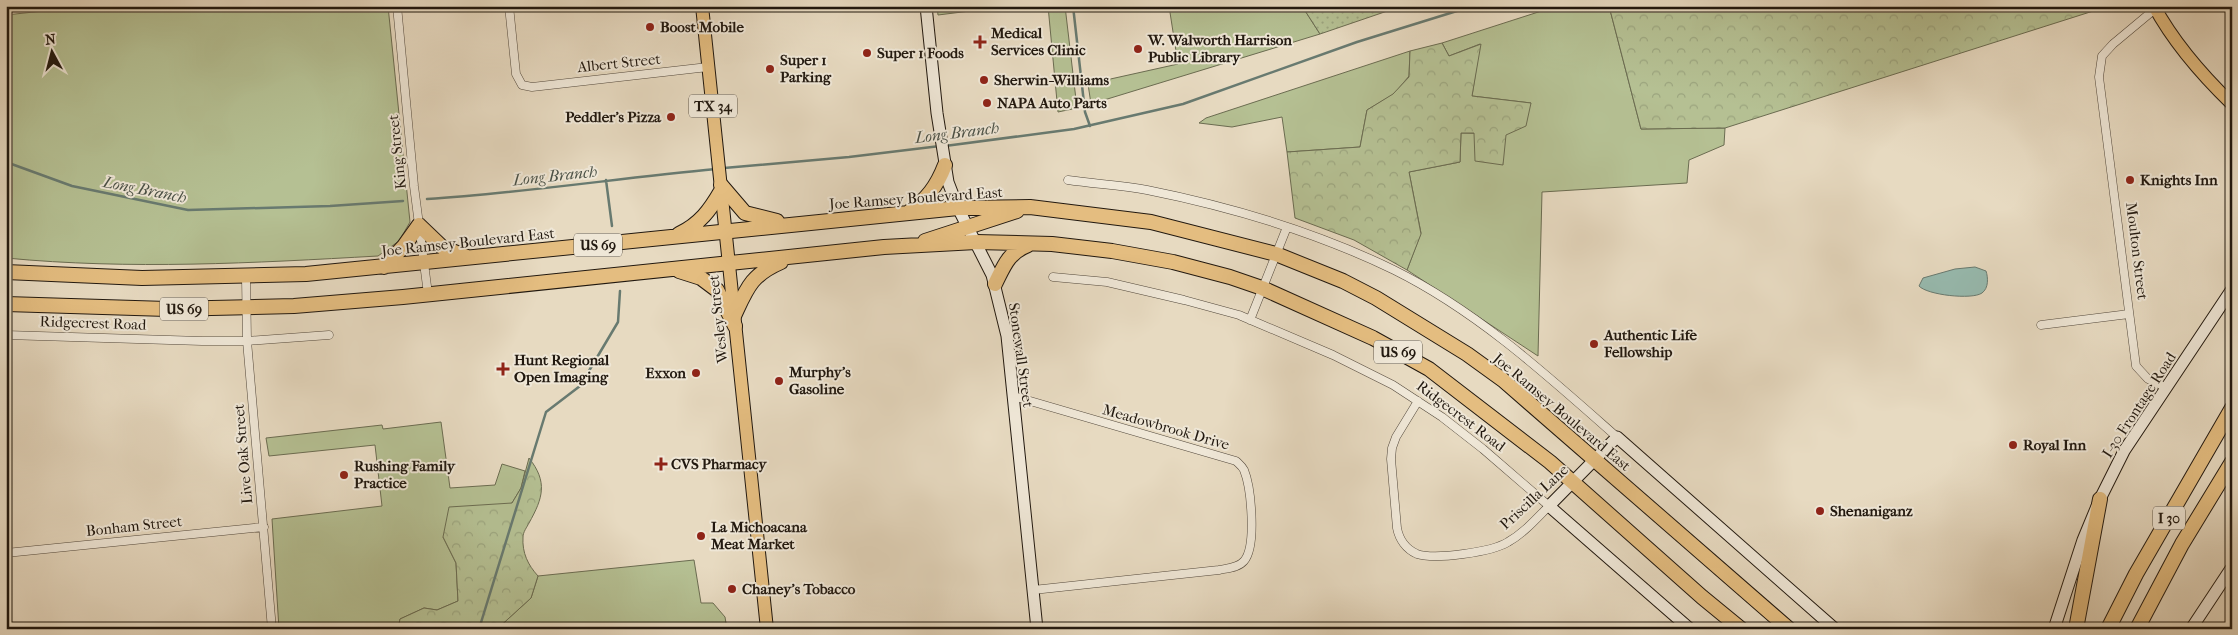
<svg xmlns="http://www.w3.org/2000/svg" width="2238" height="635" font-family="'IM FELL French Canon',serif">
<defs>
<pattern id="forest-crowns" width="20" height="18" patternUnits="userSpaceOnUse" patternTransform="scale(1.25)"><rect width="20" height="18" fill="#b5c093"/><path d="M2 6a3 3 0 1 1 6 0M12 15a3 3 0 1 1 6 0" fill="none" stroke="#9ba47e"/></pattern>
<pattern id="park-dots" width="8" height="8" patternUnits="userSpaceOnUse" patternTransform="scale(1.25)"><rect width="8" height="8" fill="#b5c093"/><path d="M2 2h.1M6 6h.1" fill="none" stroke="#9ba47e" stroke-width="1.8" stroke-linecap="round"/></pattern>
</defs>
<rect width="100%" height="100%" fill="#e7dac1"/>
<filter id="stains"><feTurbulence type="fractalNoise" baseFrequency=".004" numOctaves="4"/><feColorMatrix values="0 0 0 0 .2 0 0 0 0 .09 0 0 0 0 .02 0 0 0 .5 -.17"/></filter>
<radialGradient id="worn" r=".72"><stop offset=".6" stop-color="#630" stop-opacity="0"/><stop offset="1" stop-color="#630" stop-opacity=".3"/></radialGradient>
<path fill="#b5c093" stroke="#6b6c51" d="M89 6H388L410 222 399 241 378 256C254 263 130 270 6 258V15Z
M937 6H1010L938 15Z
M1048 6H1065L1077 108 1058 112Z
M1169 6H1302L1320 34 1091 104 1088 84 1178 64Z
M1557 6H1609L1641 129 1725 128 1724 145 1689 160 1687 183 1542 192 1538 356 1407 270 1421 233 1409 172 1460 162 1461 133 1506 134 1531 103 1472 96 1480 44 1449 56 1442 43Z
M1410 51 1409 76 1394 94 1367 110 1360 147 1287 152 1282 117 1232 127 1199 123 1206 118Z
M441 422 450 488 495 485 502 464 525 471 521 488 512 503 443 537 456 563 458 601 437 610 424 608 400 619 398 629H279L272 519 382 506 375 445 269 456 266 438 382 425 383 429Z
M694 560 701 603H713L725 617 727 629H497L531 598 538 576Z"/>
<path fill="url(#forest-crowns)" stroke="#6b6c51" d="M1609 6H2109L1725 128 1641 129Z
M1442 43 1449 56 1481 44 1472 96 1531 103 1526 126 1506 135 1503 165 1475 161 1474 133H1461L1460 162 1409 172 1421 234 1407 270 1354 240 1295 218 1287 152 1360 147 1367 110 1393 94 1409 77 1410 51Z
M529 458C548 482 543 498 529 523 527 527 523 532 523 537 522 553 528 565 538 576L531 598 497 629H398L400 619 424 608 437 610 458 601 456 563 443 537 449 507 512 503 521 488Z"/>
<path fill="url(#park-dots)" stroke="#6b6c51" d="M1302 6H1402L1320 34Z"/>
<path fill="#97bbb0" stroke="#687a70" d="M1975 267 1986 271C1988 277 1989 288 1982 293 1972 300 1927 295 1919 286L1923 278 1955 269Z"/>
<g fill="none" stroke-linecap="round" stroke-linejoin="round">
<path stroke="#687a70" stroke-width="2.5" d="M1073 6 1085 112 1090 126
M945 146 1074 129 1183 104 1357 42 1473 6
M6 162 72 186 188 210 330 206 403 201
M724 168 849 157 940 146
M606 180 612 226
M427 199C523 193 619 178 716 169
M479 629 546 412 580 386 618 322 620 291"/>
<defs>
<path id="street" d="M397 6 414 186 428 294
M509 6 516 74 522 85 532 87 708 67
M2155 9 2113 44 2102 56 2099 77 2136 366 2148 379 2167 388
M1068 180C1095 184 1121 185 1147 190 1232 207 1316 232 1394 270 1477 311 1548 376 1617 437
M246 277 247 341 272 629
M1053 277 1107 282 1184 300 1239 315 1333 355 1393 385 1442 417 1483 449 1549 506C1536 519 1524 533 1508 542 1492 552 1435 560 1417 554 1406 549 1399 539 1397 528L1391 459 1392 448 1396 437 1418 401
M1250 320 1287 227
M2041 325 2129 314
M6 335 202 341H247L329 335
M1013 396 1236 461C1239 464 1242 466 1244 470 1251 487 1257 546 1244 561 1238 568 1228 568 1219 570L1033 590
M6 553 264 527"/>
<path id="secondary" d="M926 6 937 113 948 182 958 208 992 275 1007 336 1037 629
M1690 629 1549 506 1617 437 1835 629
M2054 629 2083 540 2100 499 2124 451 2232 289
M2191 629 2232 567"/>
<path id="primary" d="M702 6 767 629
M2154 6C2174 43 2202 75 2232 104"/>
<path id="highway" d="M721 185 745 213 777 221
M909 212C927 199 937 186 945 165
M679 234C700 224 710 210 721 191
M925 241 1017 211
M384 267 404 246 419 225 442 247 467 257
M679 271 701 278 717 290 735 326
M6 272 142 278 306 274 958 208 1030 207 1151 222 1276 254 1343 281 1376 298 1467 354 1503 380 1789 629
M995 284C1004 266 1008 253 1028 245
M6 304 167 309 294 306 403 297 884 247 976 242 1052 244 1112 251 1173 262 1230 277 1262 288 1373 338 1429 369 1550 462 1702 597 1741 629
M734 316C747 288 751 275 781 262
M2076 629 2100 499
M2108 629 2136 574 2232 408
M2137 629 2182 544 2232 462"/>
</defs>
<use href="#street" stroke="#52483c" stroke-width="9"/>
<use href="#secondary" stroke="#21180f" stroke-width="13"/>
<use href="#primary" stroke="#21180f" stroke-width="14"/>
<use href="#highway" stroke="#21180f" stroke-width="16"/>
<use href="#street" stroke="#efe7d7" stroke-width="8"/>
<use href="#secondary" stroke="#efe7d7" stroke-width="11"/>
<use href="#primary" stroke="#e4bd80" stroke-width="12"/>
<use href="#highway" stroke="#e4bd80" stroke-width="14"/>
</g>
<g fill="#8f2418" stroke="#efe7d7" stroke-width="2">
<circle cx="650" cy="27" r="5"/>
<path d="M977.5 34.5h5v5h5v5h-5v5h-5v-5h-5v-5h5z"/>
<circle cx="1138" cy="49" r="5"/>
<circle cx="867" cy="53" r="5"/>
<circle cx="770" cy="69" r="5"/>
<circle cx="984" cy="80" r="5"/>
<circle cx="987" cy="103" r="5"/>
<circle cx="671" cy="117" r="5"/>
<circle cx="2130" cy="180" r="5"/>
<circle cx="1594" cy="344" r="5"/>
<path d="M500.5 361.5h5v5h5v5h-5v5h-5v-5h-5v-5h5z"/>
<circle cx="696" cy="373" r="5"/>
<circle cx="779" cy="381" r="5"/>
<circle cx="2013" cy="445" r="5"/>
<path d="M658.5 456.5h5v5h5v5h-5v5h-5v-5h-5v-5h5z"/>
<circle cx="344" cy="475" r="5"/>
<circle cx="1820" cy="511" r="5"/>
<circle cx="701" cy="536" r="5"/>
<circle cx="732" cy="589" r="5"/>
</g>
<g text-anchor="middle" stroke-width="4" stroke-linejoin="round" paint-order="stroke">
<g fill="#efe7d7" stroke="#5f564b" stroke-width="1">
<rect x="689" y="94.5" width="48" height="23" rx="4"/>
<rect x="574" y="233.5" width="48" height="23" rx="4"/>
<rect x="160" y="297.5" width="48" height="23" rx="4"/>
<rect x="1374" y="340.5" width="48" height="23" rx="4"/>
<rect x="2153" y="506.5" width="32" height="23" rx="4"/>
</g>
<g font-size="14" font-weight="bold" fill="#21180f">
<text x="713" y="111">TX 34</text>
<text x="598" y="250">US 69</text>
<text x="184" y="314">US 69</text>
<text x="1398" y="357">US 69</text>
<text x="2169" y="523">I 30</text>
</g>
<g font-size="15" font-weight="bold" fill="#21180f" stroke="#efe7d7" text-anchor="start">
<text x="660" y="32">Boost Mobile</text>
<text x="991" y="38">Medical<tspan x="991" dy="17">Services Clinic</tspan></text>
<text x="1148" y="45">W. Walworth Harrison<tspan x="1148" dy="17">Public Library</tspan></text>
<text x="877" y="58">Super 1 Foods</text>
<text x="780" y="65">Super 1<tspan x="780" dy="17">Parking</tspan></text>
<text x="994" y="85">Sherwin-Williams</text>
<text x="997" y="108">NAPA Auto Parts</text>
<text x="661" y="122" text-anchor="end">Peddler's Pizza</text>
<text x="2140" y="185">Knights Inn</text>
<text x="1604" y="340">Authentic Life<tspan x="1604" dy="17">Fellowship</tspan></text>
<text x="514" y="365">Hunt Regional<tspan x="514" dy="17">Open Imaging</tspan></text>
<text x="789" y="377">Murphy's<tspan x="789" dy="17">Gasoline</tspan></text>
<text x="686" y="378" text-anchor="end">Exxon</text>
<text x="2023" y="450">Royal Inn</text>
<text x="671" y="469">CVS Pharmacy</text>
<text x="354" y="471">Rushing Family<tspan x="354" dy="17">Practice</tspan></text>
<text x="1830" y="516">Shenaniganz</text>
<text x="711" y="532">La Michoacana<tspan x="711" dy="17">Meat Market</tspan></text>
<text x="742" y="594">Chaney's Tobacco</text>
</g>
<g font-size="15" fill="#21180f" stroke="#efe7d7">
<text transform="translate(619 63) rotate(-6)" y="5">Albert Street</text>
<text transform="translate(397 152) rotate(-96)" y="5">King Street</text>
<text transform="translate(916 198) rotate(-4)" y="5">Joe Ramsey Boulevard East</text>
<text transform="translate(468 242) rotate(-6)" y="5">Joe Ramsey Boulevard East</text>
<text transform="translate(2137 251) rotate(83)" y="5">Moulton Street</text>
<text transform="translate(718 319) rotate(-96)" y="5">Wesley Street</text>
<text transform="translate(93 323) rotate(2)" y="5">Ridgecrest Road</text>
<text transform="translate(1021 355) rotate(82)" y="5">Stonewall Street</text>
<text transform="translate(2139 405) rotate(-57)" y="5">I-30 Frontage Road</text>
<text transform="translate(1562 412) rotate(40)" y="5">Joe Ramsey Boulevard East</text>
<text transform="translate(1461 416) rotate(37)" y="5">Ridgecrest Road</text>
<text transform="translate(1166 427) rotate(16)" y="5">Meadowbrook Drive</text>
<text transform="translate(243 454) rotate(-95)" y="5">Live Oak Street</text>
<text transform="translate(1534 497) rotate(-43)" y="5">Priscilla Lane</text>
<text transform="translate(134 526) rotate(-6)" y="5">Bonham Street</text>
</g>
<g font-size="16" font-style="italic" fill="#4a5147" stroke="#efe7d7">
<text transform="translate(957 132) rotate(-7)" y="6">Long Branch</text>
<text transform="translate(555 175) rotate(-6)" y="6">Long Branch</text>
<text transform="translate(145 189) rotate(11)" y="6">Long Branch</text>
</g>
</g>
<rect width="2238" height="635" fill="none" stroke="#e7dac1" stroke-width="25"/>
<rect x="8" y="8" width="2223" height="620" fill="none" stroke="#21180f" stroke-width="2.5"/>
<rect x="12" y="12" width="2213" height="610" fill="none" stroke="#21180f"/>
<g transform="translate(52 52) rotate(353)" stroke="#efe7d7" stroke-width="4" paint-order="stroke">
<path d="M0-4L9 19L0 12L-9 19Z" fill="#21180f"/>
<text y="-8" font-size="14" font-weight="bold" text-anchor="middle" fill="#21180f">N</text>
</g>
<rect width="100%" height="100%" filter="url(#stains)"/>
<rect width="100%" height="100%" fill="url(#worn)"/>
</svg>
